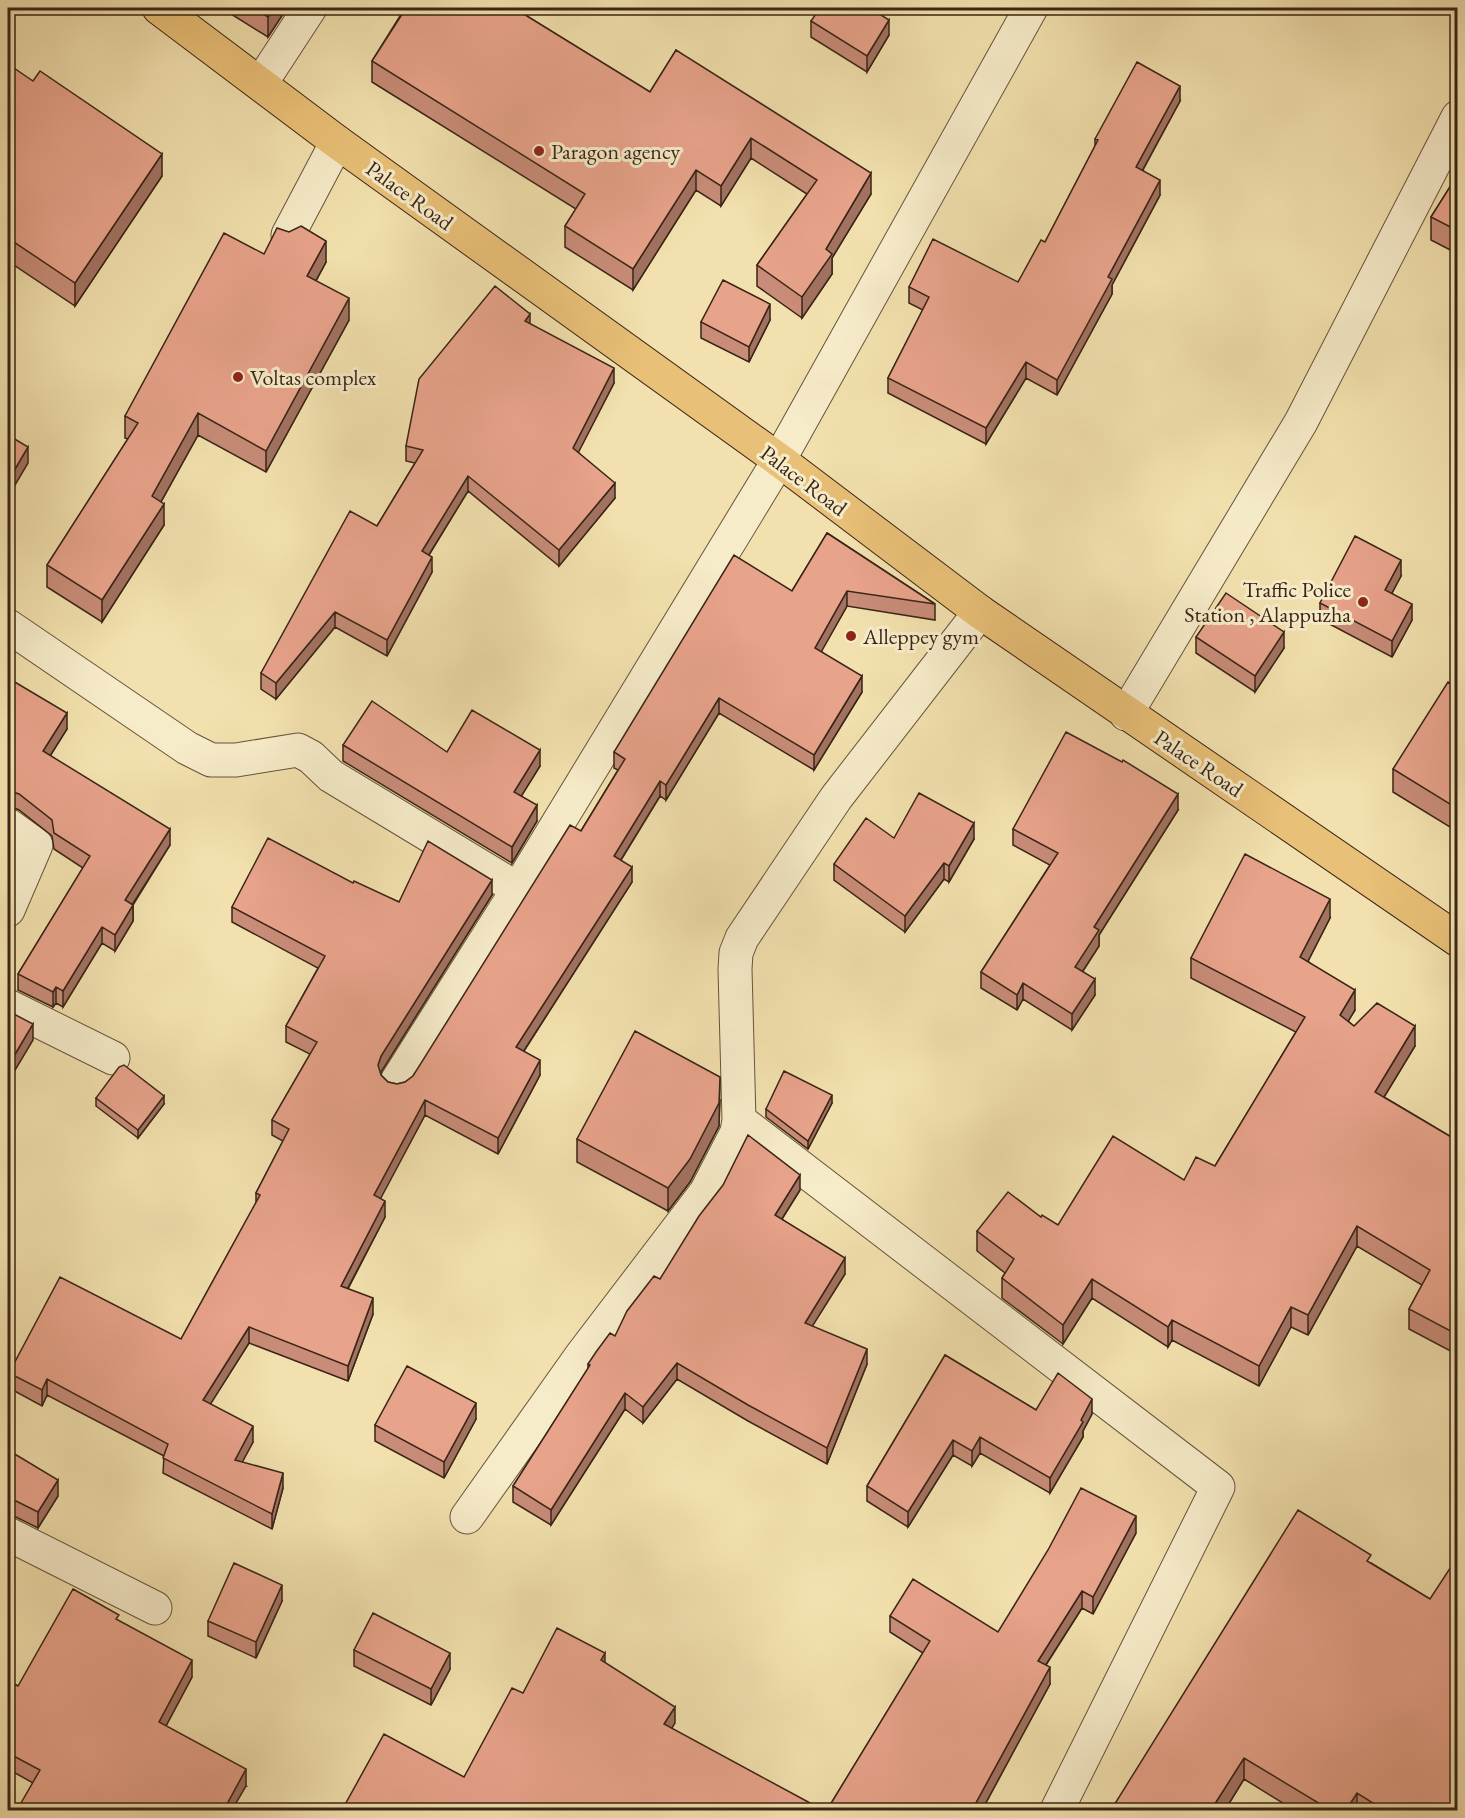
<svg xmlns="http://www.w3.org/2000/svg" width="1465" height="1818" font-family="'EB Garamond',serif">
<rect width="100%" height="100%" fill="#f2e1ae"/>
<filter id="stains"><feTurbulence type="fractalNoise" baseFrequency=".00333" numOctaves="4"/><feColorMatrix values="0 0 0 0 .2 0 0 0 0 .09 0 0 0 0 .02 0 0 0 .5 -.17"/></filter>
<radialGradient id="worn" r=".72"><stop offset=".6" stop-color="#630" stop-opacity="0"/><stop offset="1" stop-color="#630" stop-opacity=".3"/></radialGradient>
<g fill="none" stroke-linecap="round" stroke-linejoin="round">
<defs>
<path id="minor" d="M261 83 310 8
M288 235 337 142
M8 626 187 748 211 760H236L298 750 311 757 331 776 518 889
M1126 714 1301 422 1458 117
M8 825 36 845 8 910
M8 1006 113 1058
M397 1081 518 889 779 460 1031 8
M739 1120 1218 1487 1057 1810
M467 1517 581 1356 706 1192 737 1132 739 1120 735 969 736 953 742 938 836 798 980 612
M8 1534 155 1608"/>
<path id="major" d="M159 8 337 142 779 460 980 612 1458 940"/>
</defs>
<use href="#minor" stroke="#67543c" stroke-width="35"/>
<use href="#major" stroke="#392516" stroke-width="35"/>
<use href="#minor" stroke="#f7ecca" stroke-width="33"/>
<use href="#major" stroke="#e9c077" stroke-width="33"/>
</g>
<path fill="#c88c78" stroke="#392516" stroke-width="1.5" d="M223 8H287L268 37 223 9Z
M404 8H514L650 92 676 50 871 194 832 258V274L802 318 757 286V265L807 194 751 158 721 206 696 190 633 290 565 247V226L576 209 372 82V61L405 8Z
M811 21 889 35 867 72 811 37Z
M8 64 162 176 75 306 8 261Z
M1180 101 1143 170 1160 195 1112 285V294L1057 395 1026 378 986 444 888 393V378L923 310 909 303V287L1018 282 1045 242 1095 146V139Z
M1458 174V254L1431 240V217Z
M264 254 326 262 316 281 349 320 266 472 198 435 161 502 164 525 102 622 47 587V565L128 439 125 438V416Z
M770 320 749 362 701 338V322Z
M530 324 614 383 578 452 615 498 559 566 468 491 429 555 432 572 387 656 335 627 276 699 261 689V673L377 526 415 463 406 461V446Z
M827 533 935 604V620L847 606 821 651 862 692 814 770 719 713 666 800 660 796 621 860 632 882 524 1051 540 1075 498 1154 425 1115 380 1198 385 1217 348 1289 373 1314 348 1381 249 1343 210 1404 253 1442 242 1462 283 1488 272 1529 163 1473 164 1456 47 1395 42 1406 9 1388V1373L181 1339 256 1203V1193L283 1141 272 1135V1120L310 1054 286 1042V1026L318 968 232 922V907L353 883 399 902 492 895 381 1072V1075L388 1082 397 1084 405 1082 413 1076 581 831 618 770 614 768V752L792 591Z
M1401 576 1392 593 1412 620 1392 657 1320 619V603Z
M1196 637 1284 648 1255 692 1196 653Z
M8 678 67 729 50 756 170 845 133 905V921L115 951 102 943 63 1007 56 1003 53 1007 18 990V974L83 868 54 849 52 836 19 810 10 806 8 807Z
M1458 688V832L1393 792V769Z
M343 745 447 752 540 766 521 796 537 821 512 863 343 761Z
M1178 810 1099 935V946L1083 971 1095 995 1072 1030 1023 999 1017 1010 981 988V972L1050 865 1013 845V829Z
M894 838 974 839 949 882 944 879 905 932 834 880V864Z
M1330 918 1308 961 1355 1010 1348 1021 1354 1026 1415 1046 1384 1097 1458 1141V1355L1409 1329V1309L1422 1285 1357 1246 1308 1335 1291 1327 1259 1386 1172 1340 1168 1347 1092 1298 1063 1344 1002 1298V1278L1005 1273 977 1251V1231L1041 1217 1058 1225 1184 1180 1215 1166 1296 1032 1191 978V958Z
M96 1098 164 1104 138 1138 96 1106Z
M720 1100 719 1126 690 1182 668 1211 577 1162V1139Z
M832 1103 808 1149 766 1117V1109Z
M800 1190 782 1219 845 1274 812 1326 867 1364 827 1464 748 1421 677 1379 643 1423 625 1409 551 1525 513 1502V1486L588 1369V1364L615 1336 660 1279Z
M945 1355 1036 1410 1092 1414 1083 1431V1437L1050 1493 980 1453 972 1466 953 1455 908 1527 867 1501V1486Z
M476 1419 444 1478 375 1441V1425Z
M8 1450 58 1496 38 1528 16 1517 8 1516Z
M1136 1533 1093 1614 1082 1608 1046 1665 1050 1684 982 1810H827L923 1653 890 1632V1616L998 1632Z
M1371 1563 1430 1599 1458 1810H1294L1244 1779 1225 1810H1111Z
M282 1601 256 1658 208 1636V1621Z
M119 1621 192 1677 166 1726 246 1786 33 1783 8 1769V1681L18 1686Z
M354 1650 450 1669 431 1705 354 1666Z"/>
<path fill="#a27261" stroke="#392516" stroke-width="1.5" d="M274 8H287L268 37V17Z
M889 20V35L867 72V56Z
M1180 86V101L1136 182V167Z
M751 138V158L721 206V186Z
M162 154V176L75 306V283Z
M696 170V190L633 290V269Z
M871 173V194L832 258V274L802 318V297L826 249Z
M1160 180V195L1112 285V294L1057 395V380L1108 277Z
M326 241V262L307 297V276Z
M349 298V320L266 472V451Z
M770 304V320L749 362V347Z
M530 314V330L525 321Z
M1026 362V378L986 444V428Z
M614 368V383L573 463V448Z
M198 413V435L152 518V496Z
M28 447V463L8 497V481Z
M468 476V491L422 566V551Z
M615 483V498L559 566V550Z
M164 504V525L102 622V600Z
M432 557V572L387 656V640Z
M1401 560V576L1385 606V590Z
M847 591V606L815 663V648Z
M1412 604V620L1392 657V641Z
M335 612V627L276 699V683Z
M1284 632V648L1255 692V676Z
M862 676V692L814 770V755Z
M719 698V713L666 800V785Z
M67 713V729L43 767V751Z
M540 750V766L514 808V792Z
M660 781V796L614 871V856Z
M1178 794V810L1099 935V946L1075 983V967L1094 927Z
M537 805V821L512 863V847Z
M974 823V839L949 882V866Z
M170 829V845L125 916V900Z
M944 863V879L905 932V916Z
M632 867V882L516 1063V1047Z
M492 880V895L381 1072 378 1081V1065L381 1056Z
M1330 899V918L1300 977V957Z
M133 905V921L115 951V935Z
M102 927V943L63 1007V991Z
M1095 979V995L1072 1030V1014Z
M1023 983V999L1017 1010V995Z
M56 987V1003L53 1007V992Z
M1355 990V1010L1340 1035V1015Z
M33 1024V1040L8 1082V1066Z
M1415 1026V1046L1375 1112V1092Z
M540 1060V1075L498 1154V1138Z
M720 1077 719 1126 690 1182 668 1211V1188Z
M832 1095V1103L808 1149V1141Z
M164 1096V1104L138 1138V1130Z
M425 1100V1115L374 1211V1195Z
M800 1175V1190L775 1230V1215Z
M385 1201V1217L341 1301V1286Z
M1357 1226V1246L1308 1335V1315Z
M845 1258V1274L805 1338V1323Z
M1092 1279V1298L1063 1344V1325Z
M373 1298V1314L348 1381V1366Z
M1291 1307V1327L1259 1386V1366Z
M1172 1320V1340L1168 1347V1327Z
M249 1327V1343L203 1416V1400Z
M867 1349V1364L827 1464V1448Z
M677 1363V1379L643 1423V1407Z
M47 1379V1395L42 1406V1390Z
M625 1393V1409L551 1525V1510Z
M1092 1399V1414L1083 1431V1437L1050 1493V1478Z
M476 1403V1419L444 1478V1462Z
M253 1426V1442L235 1476V1460Z
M980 1437V1453L972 1466V1451Z
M953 1440V1455L908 1527V1512Z
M283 1473V1488L272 1529V1514Z
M58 1480V1496L38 1528V1512Z
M1136 1516V1533L1093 1614V1597Z
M282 1585V1601L256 1658V1642Z
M1082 1591V1608L1038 1677V1661Z
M450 1653V1669L431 1705V1689Z
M605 1653V1670L601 1660Z
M192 1660V1677L159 1739V1722Z
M1050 1667V1684L982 1810H972Z
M675 1707V1723L664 1741V1724Z
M1244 1758V1779L1225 1810H1211Z
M246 1769V1786L232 1810 227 1804Z
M1357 1793V1810H1346Z"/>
<path fill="#e8a38b" stroke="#392516" stroke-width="1.5" d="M254 8H274L268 17Z
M406 8H514L650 92 676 50 871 173 826 249 832 254 802 297 757 265 817 180 751 138 721 186 696 170 633 269 565 226 585 194 372 61Z
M820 8H870L889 20 867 56 811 21Z
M1137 62 1180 86 1136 167 1160 180 1108 277 1112 279 1057 380 1026 362 986 428 888 378 929 297 909 287 933 239 1018 282 1041 240 1045 242 1098 140 1095 139Z
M8 64 33 81 40 71 162 154 75 283 8 238Z
M1458 174V231L1431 217Z
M301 226 326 241 307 276 349 298 266 451 198 413 152 496 164 504 102 600 47 565 138 423 125 416 224 233 264 254 277 228 289 232Z
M723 280 770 304 749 347 701 322Z
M495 286 530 314 525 321 614 368 573 448 615 483 559 550 468 476 422 551 432 557 387 640 335 612 276 683 261 673 350 511 377 526 423 450 406 446 419 379Z
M8 435 28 447 8 481Z
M827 533 935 604 847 591 815 648 862 676 814 755 719 698 666 785 660 781 614 856 632 867 516 1047 540 1060 498 1138 425 1100 374 1195 385 1201 341 1286 373 1298 348 1366 249 1327 203 1400 253 1426 235 1460 283 1473 272 1514 163 1458 168 1444 47 1379 42 1390 9 1373 60 1277 181 1339 260 1195 256 1193 289 1129 272 1120 317 1042 286 1026 325 956 232 907 268 838 353 883 354 881 399 902 428 841 492 880 381 1056 378 1065 381 1075 388 1082 397 1084 405 1082 413 1076 570 825 581 831 625 759 614 752 734 555 792 591Z
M1355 536 1401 560 1385 590 1412 604 1392 641 1320 603Z
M1226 593 1284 632 1255 676 1196 637Z
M8 678 67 713 43 751 170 829 125 900 133 905 115 935 102 927 63 991 56 987 53 992 18 974 90 856 54 833 52 820 19 794 10 791H8Z
M1448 682 1458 688V809L1393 769Z
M372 701 447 752 472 710 540 750 514 792 537 805 512 847 343 745Z
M1066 732 1122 762 1123 760 1178 794 1094 927 1099 930 1075 967 1095 979 1072 1014 1023 983 1017 995 981 972 1058 853 1013 829Z
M919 793 974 823 949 866 944 863 905 916 834 864 866 818 894 838Z
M1245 854 1330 899 1300 957 1355 990 1340 1015 1354 1026 1377 1003 1415 1026 1375 1092 1458 1141V1335L1409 1309 1430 1270 1357 1226 1308 1315 1291 1307 1259 1366 1172 1320 1168 1327 1092 1279 1063 1325 1002 1278 1014 1259 977 1231 1008 1192 1041 1217 1042 1215 1058 1225 1113 1136 1184 1180 1196 1157 1215 1166 1305 1017 1191 958Z
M8 1011 33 1024 8 1066Z
M635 1031 720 1077 719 1103 690 1159 668 1188 577 1139Z
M124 1065 164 1096 138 1130 96 1098 119 1067Z
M784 1071 832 1095 808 1141 766 1109Z
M748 1135 800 1175 775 1215 845 1258 805 1323 867 1349 827 1448 748 1405 677 1363 643 1407 625 1393 551 1510 513 1486 590 1365 588 1364 596 1352 610 1333 615 1336 627 1311 654 1276 660 1279 699 1216 723 1185Z
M945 1355 1036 1410 1058 1373 1092 1399 1081 1420 1083 1422 1050 1478 980 1437 972 1451 953 1440 908 1512 867 1486Z
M407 1366 476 1403 444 1462 375 1425Z
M8 1450 58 1480 38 1512 16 1501 8 1500Z
M1081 1488 1136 1516 1093 1597 1082 1591 1038 1661 1050 1667 972 1810H827L930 1641 890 1616 913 1579 998 1632 1048 1550Z
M1298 1510 1371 1555 1367 1561 1430 1599 1458 1556V1810H1384L1357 1793 1346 1810H1330L1244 1758 1211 1810H1111Z
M234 1563 282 1585 256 1642 208 1621Z
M73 1589 119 1615 116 1619 192 1660 159 1722 246 1769 227 1804 238 1810H17L40 1770 8 1753V1681L18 1686Z
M373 1613 450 1653 431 1689 354 1650Z
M557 1628 605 1653 601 1660 675 1707 664 1724 823 1810H342L384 1734 464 1777 512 1688 523 1693Z"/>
<g fill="#8f2418" stroke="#f7ecca" stroke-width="2">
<circle cx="539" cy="151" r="6"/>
<circle cx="238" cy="377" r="6"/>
<circle cx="1363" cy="602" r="6"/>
<circle cx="851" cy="636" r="6"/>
</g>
<g text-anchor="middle" stroke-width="6" stroke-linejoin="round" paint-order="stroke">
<g font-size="22" fill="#392516" stroke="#f7ecca" text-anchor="start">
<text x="551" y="159">Paragon agency</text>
<text x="250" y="385">Voltas complex</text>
<text x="1351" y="597" text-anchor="end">Traffic Police<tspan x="1351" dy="25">Station , Alappuzha</tspan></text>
<text x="863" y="644">Alleppey gym</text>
</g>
<g font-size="22" fill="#392516" stroke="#f7ecca">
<text transform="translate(410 195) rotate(36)" y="8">Palace Road</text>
<text transform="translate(804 480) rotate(37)" y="8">Palace Road</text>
<text transform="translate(1199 763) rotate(34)" y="8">Palace Road</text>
</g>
</g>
<rect width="1465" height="1818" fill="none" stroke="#f2e1ae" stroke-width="30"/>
<rect x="9" y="9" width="1447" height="1800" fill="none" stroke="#392516" stroke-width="3"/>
<rect x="15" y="15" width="1435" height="1788" fill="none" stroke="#392516" stroke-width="1.5"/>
<rect width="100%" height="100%" filter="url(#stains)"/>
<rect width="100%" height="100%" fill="url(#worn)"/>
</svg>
